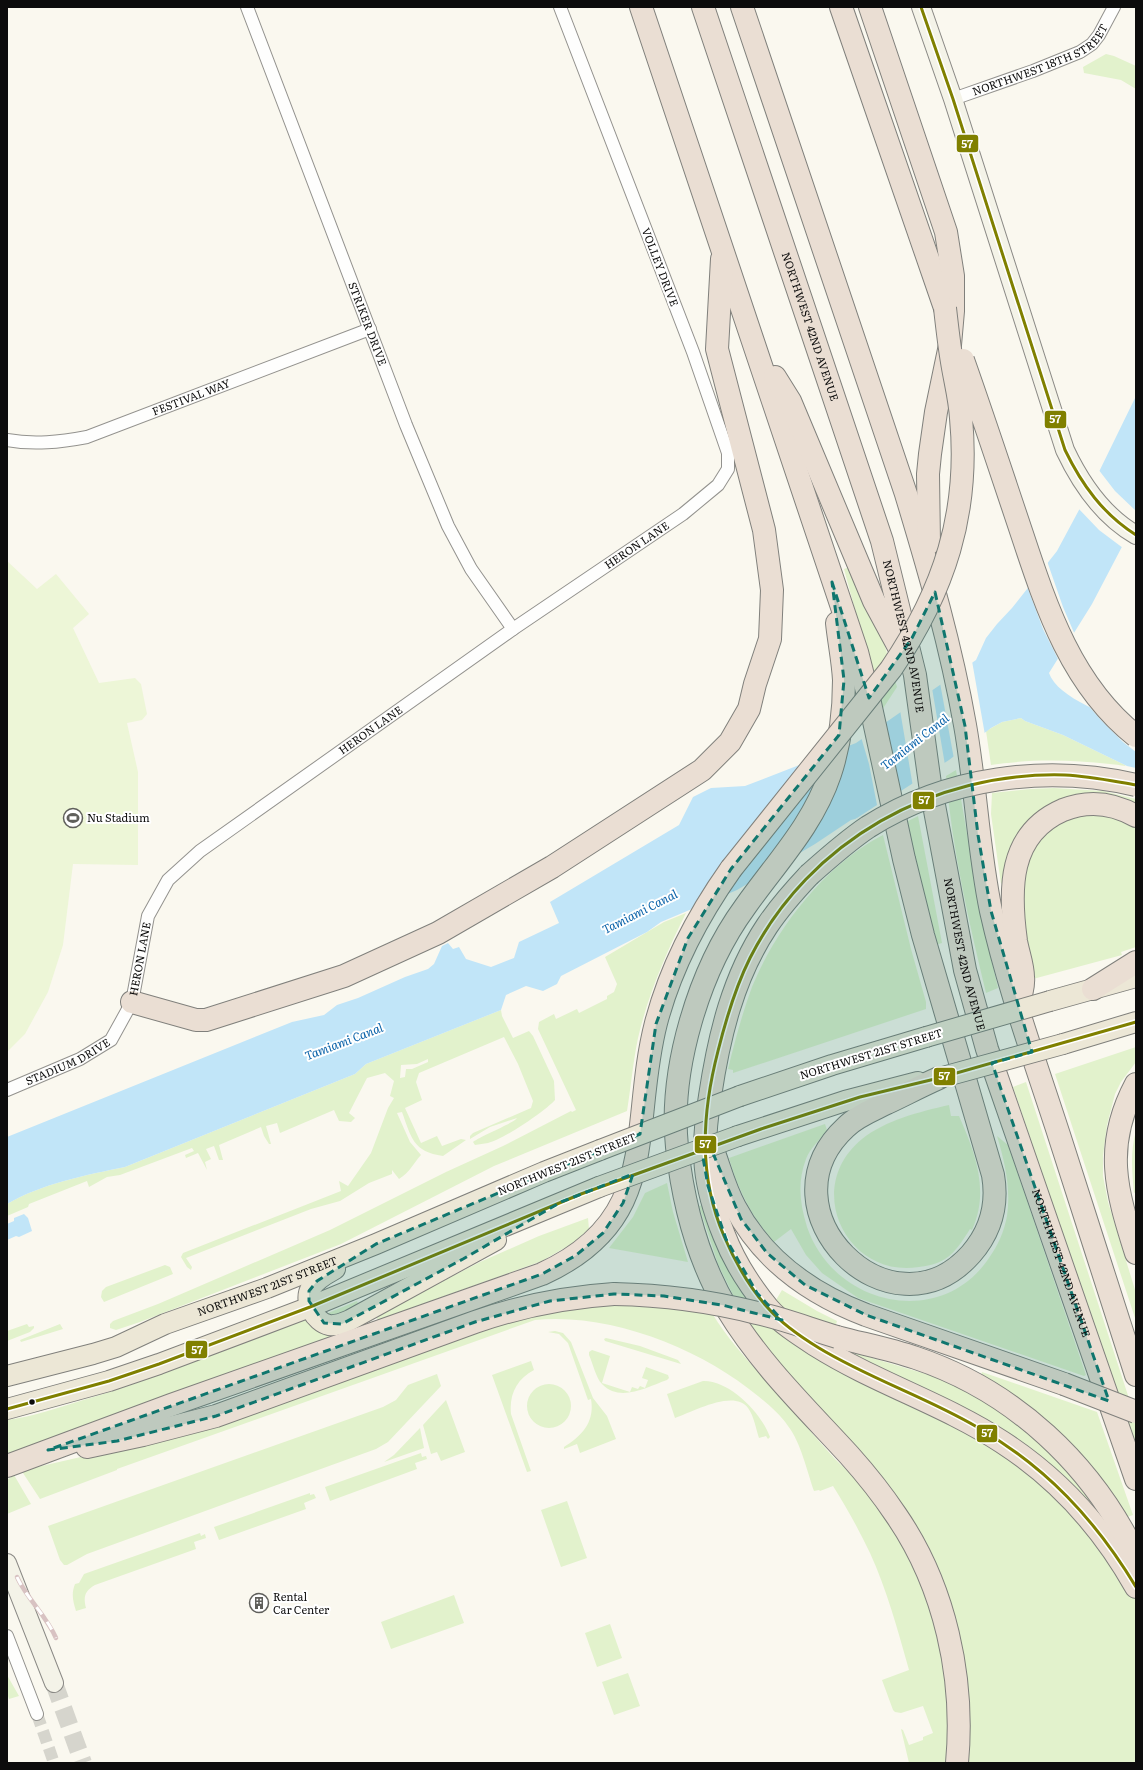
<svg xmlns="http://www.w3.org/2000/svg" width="1143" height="1770" font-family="Literata,serif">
<rect width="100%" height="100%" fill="#faf8ef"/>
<path fill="#e2f2cc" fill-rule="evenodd" d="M1106 54 1114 56 1136 66V89L1121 80 1084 73 1083 67Z
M852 566 882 636 897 687 882 710 844 569Z
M1021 718 1025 721 1063 735 1127 766C1079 760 1038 758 991 765L986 731 1002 722Z
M956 770 982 921 998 988 986 993C969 922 952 849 946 776Z
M1054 788 1103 791 1136 799V806L1064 802 1001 884 991 814 992 793 1030 789Z
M1086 814C1104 814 1121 818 1136 828V947L1121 952 1122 955 1033 979 1020 902 1022 871 1037 842 1059 823Z
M918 816 942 943 935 945 906 822Z
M883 835 911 949 926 1002V1009L733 1073V1070L728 1069C735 1041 742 1014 752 987 776 928 826 864 883 835Z
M686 913C666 953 648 995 638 1038 633 1062 631 1087 627 1111L494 1166 341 1244 140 1322 116 1330 110 1328V1324L113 1321 158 1304 330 1230 446 1172 503 1146 571 1111 572 1112 576 1110 538 1029 539 1022 554 1014 556 1019 577 1009 579 1013 607 999V996L614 992 617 984 605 957 664 922Z
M501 1010 502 1016 513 1038 529 1031 533 1036 554 1081 555 1100C544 1112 504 1139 488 1143 484 1144 479 1144 475 1145L473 1142C481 1136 514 1123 517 1118L490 1127 470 1139V1136L473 1133 531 1108 533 1101 518 1064 504 1037 419 1073 416 1082 422 1100 405 1108 421 1143 437 1136 442 1146 461 1139 466 1140 443 1156C413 1152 411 1137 402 1112L397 1113 410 1142 421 1155C413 1164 409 1173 399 1179L392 1170V1174L369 1183 340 1201 311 1209 186 1258 192 1267 191 1270 187 1267 181 1257 183 1253 341 1191 339 1181 348 1186 371 1153 388 1108 394 1098 390 1096 394 1081 385 1073 367 1078 349 1113 355 1118 351 1122 339 1121 334 1110 280 1133 277 1123 266 1126 271 1144H269L264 1136 261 1127 219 1145 223 1160H219L214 1146 206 1149 211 1159 205 1162 207 1170 198 1153 186 1158 185 1155 194 1151 192 1148 120 1175 107 1177 89 1187 87 1181 29 1204 28 1207 7 1216V1204C41 1184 86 1175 125 1167L355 1074 366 1064ZM428 1059V1062L412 1069H406L405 1077 400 1078 401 1065 417 1064Z
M1136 1047V1062L1121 1082 1115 1094 1107 1125 1103 1156V1176L1108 1202 1136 1293V1321L1055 1074Z
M1026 1082 1136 1420V1451L1013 1087Z
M949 1105 951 1116H959C975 1152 990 1191 972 1230L970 1229C963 1240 956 1252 945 1259 937 1264 928 1266 919 1267 847 1279 802 1188 862 1139 886 1120 919 1112 949 1105Z
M825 1124 827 1130C820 1140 810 1148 806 1159 797 1183 800 1204 807 1227 834 1306 941 1330 989 1258 998 1245 1004 1232 1007 1216 1011 1188 1005 1163 997 1136L1008 1145 1086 1375 1084 1376 858 1298 822 1273 806 1255 791 1229 774 1242C752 1217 738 1190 729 1158Z
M1136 1131V1192L1134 1193C1132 1172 1130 1151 1136 1131Z
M667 1183 673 1212 688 1262 609 1248 633 1217 645 1193Z
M703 1205 747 1295 952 1418 1059 1493 1136 1596V1763H966L957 1629 806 1396 756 1333 735 1299 718 1264 699 1206Z
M588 1218 589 1229 573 1243 542 1261 378 1320 375 1316 480 1262 539 1236Z
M165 1265 170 1267 173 1274 104 1302 101 1297 102 1291 106 1287Z
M782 1290 817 1311 837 1321 835 1328 789 1314 776 1300Z
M357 1301 359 1306C350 1311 337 1320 328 1313Z
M629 1304 712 1313C733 1348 763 1376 789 1406 805 1424 819 1442 835 1459 845 1469 856 1478 864 1489 928 1569 954 1662 946 1763H909L901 1729 903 1730 909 1745 923 1740V1737L933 1733 923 1706 901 1713 895 1712 893 1710 882 1680 909 1670C898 1631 887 1590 870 1553 859 1530 847 1508 833 1486L820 1491 819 1490 814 1491C807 1471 801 1443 788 1426 780 1414 769 1405 758 1396 702 1349 610 1312 535 1320L117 1469V1470L40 1499 23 1473 24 1470 107 1451 404 1359 522 1318 574 1308Z
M308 1318 349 1330 7 1456V1420C32 1417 57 1408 80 1401 158 1378 233 1346 308 1318Z
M27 1324 29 1327 34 1326V1328L30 1332 7 1341V1331Z
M60 1324 63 1329 21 1342 20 1340Z
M555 1331 563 1333 571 1342 593 1398 607 1416 616 1439 580 1453 577 1444 564 1449V1447C582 1436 595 1422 591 1399L588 1400 568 1343 559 1334 548 1332Z
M606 1338 640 1346 678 1360 681 1364 605 1341 604 1339Z
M835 1347 936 1377 966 1391 996 1408 1050 1450 1112 1527 1087 1505Z
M592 1350 610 1356 602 1383 630 1392 632 1387 638 1389 640 1386 645 1388 648 1380 642 1378 646 1367 668 1375 669 1378 667 1380C647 1387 620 1403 602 1384 596 1378 593 1364 589 1355V1352Z
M531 1361 534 1370C517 1379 509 1394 511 1414L531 1471 527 1472 492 1375Z
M982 1372 1097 1412 1133 1515 1127 1517 980 1378Z
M437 1374 441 1386 388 1442 376 1449 87 1554 67 1565H64L60 1560 48 1526 383 1407 396 1400 408 1385Z
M703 1381C730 1380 762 1414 770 1437L768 1439 766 1436 759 1438C756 1429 754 1416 748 1408 734 1389 693 1412 675 1418L667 1394Z
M527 1406a22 22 0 1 1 44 0a22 22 0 1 1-44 0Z
M446 1400 465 1452 441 1461 437 1452 431 1454 423 1425Z
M420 1428 424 1448 384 1462 394 1455Z
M421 1453 422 1457 426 1456 427 1459 415 1463 417 1469 330 1501 325 1487Z
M14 1475 31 1504 7 1514V1480Z
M310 1493V1495L314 1494 316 1498 304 1503 306 1509 219 1540 214 1527Z
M567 1501 587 1558 561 1567 541 1510Z
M200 1533 201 1536 205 1534 206 1538 194 1542 196 1549 95 1585C85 1591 83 1596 86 1608L76 1611C73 1601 71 1594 75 1584L79 1583 84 1574Z
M454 1595 464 1623 391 1649 381 1622Z
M610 1624 622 1658 597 1667 585 1633Z
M628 1673 640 1706 614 1715 602 1682Z
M7 1675 19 1696 9 1699 7 1693Z"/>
<path fill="#edf6d7" d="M7 561 37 589 56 574 89 614 73 628 99 683 135 678 141 684 147 714 142 720 127 723 138 772V865L73 864 63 945 48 992 25 1034 7 1052Z"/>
<path fill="#c1e5f8" d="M1136 396V520L1092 604 1049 673C1057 698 1112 717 1136 726V768L1127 766 1063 735 1025 721 1021 718 1002 722 991 728 949 760 859 818 851 820 815 844 737 890 661 922 647 932 561 976 557 984 543 991 526 986 506 995 501 1010 366 1064 355 1074 125 1167C86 1175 41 1184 7 1204V1137L292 1022 324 1015 337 1005 358 998 405 977 428 969 434 964 442 946 448 943 453 949 459 947 466 959 491 967 514 958 519 942 559 923 550 902 679 825 693 797 711 788 745 786 856 743 976 660 986 638 997 624 1012 608 1057 551 1094 482Z
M24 1214 28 1218 32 1231 19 1237 16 1236 7 1240V1224L14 1221V1218Z"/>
<path fill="#faf8ef" d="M1098 469 1115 491 1136 511V524L1123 548 1099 530 1078 508Z
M1047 561 1063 607 1075 635 1059 661 1043 629 1027 586Z
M972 661 985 735 954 759 940 683Z
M932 688 945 765 913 787 900 710Z
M1087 704 1136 724V752L1123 742 1100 719Z
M884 721 901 793 907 790 837 831 877 805 869 764 861 737Z"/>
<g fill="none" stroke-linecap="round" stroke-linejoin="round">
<path stroke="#d6d5cd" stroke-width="12" stroke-dasharray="12 6" stroke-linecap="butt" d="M37 1714 54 1763"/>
<path stroke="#d6d5cd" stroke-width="18" stroke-dasharray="18 9" stroke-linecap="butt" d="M54 1683 83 1763"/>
<defs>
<g id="street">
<path id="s1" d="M247 7 406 425 448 526 471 569 513 629"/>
<path id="s2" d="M953 99 1033 71 1080 52 1092 44 1099 35 1114 7"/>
<path id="s3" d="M7 440C34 445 60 442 87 437L370 329"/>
<path id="s4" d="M7 1090 80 1059 111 1040 132 1002 148 916 168 880 200 851 513 629 683 514 718 485 728 469V453L693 352 560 7"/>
<path d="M7 1636 37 1714"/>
</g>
<path id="secondary" d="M921 7 953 99 1065 450C1081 484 1103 516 1136 535
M7 1563 54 1683"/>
<g id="primary">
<path d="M1050 1001 1136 977"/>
<path d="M1063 1044 1136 1022"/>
<path d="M740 1096 832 1065 926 1037"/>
<path d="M738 1136 845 1101 918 1082"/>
<path d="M335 1269C326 1274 316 1279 311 1288 303 1301 315 1322 329 1325 337 1326 343 1323 350 1320L496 1240"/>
<path id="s5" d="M7 1376 93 1354 116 1347 165 1324 267 1288 376 1244 544 1172 600 1150"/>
<path d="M7 1409 109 1381 159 1364 310 1307 599 1187"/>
</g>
<g id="highway">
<path d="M641 7 857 652 870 703 904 859 923 935 993 1175C998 1204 991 1231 971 1254 891 1344 756 1210 846 1127 857 1116 873 1110 887 1103 904 1095 921 1086 939 1078"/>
<path id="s6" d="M703 7 882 541 915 675 930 784 965 970 987 1049 1136 1479"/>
<path d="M742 7 906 494C929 570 951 646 965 725 976 787 978 849 991 911 1008 987 1035 1061 1059 1135 1085 1215 1110 1295 1136 1375"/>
<path d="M841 7 945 308"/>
<path d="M870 7 946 232 953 276V311L950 345 936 412 930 454 928 474 929 543"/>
<path d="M775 377 790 401 874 601 901 651"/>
<path d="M837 623C839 642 843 661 844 680 844 711 840 744 830 774 813 825 776 863 745 907 699 970 669 1069 677 1147 683 1203 698 1260 727 1309 760 1364 806 1408 849 1455 866 1474 882 1494 896 1515 945 1586 965 1678 957 1763"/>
<path d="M809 875C794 891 779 908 767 926 733 977 719 1036 710 1096 701 1151 703 1183 724 1235 734 1261 750 1286 768 1308 781 1323 800 1335 817 1346 876 1383 944 1404 1002 1442 1059 1479 1103 1528 1136 1587"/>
<path d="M1093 989 1136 962"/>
<path d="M1021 995C1022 990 1024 983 1023 977 1023 965 1018 953 1016 941 1009 890 1008 834 1063 810 1088 800 1113 803 1136 816"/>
<path d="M132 1002 196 1020H206L344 976 438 933 552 867 702 770 730 742 749 709 755 684 770 639 772 590 764 530 717 349 722 259"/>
<path d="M1136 1084C1103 1146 1116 1190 1136 1253"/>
<path d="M713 1150C720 1169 725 1189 735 1207 763 1260 811 1294 866 1315L1064 1384"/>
<path d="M837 1337C863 1344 890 1349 916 1358 1014 1391 1092 1464 1136 1556"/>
<path d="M87 1447 143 1435 216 1416 475 1322C521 1306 566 1297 614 1294"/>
<path d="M7 1466 171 1405 542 1274C663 1219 629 1128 656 1023 671 966 697 917 731 869"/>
</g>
</defs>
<use href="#street" stroke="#93928e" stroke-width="14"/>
<use href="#secondary" stroke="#8a8985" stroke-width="20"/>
<use href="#primary" stroke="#80807c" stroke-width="22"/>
<use href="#highway" stroke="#80807c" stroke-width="24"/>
<use href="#street" stroke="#fefefd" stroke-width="12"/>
<use href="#secondary" stroke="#f4f3e8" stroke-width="18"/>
<use href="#primary" stroke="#ece7d6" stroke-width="20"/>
<use href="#highway" stroke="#eaded3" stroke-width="22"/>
<defs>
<path id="rail" d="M17 1577C27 1599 46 1615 56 1638"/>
</defs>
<use href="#rail" stroke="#d8c2c2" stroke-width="4.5"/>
<use href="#rail" stroke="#fff" stroke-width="3" stroke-dasharray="9" stroke-linecap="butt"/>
<defs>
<path id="primary-bridge" d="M926 1037 1050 1001
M939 1078 1063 1044
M600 1150 740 1096
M599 1187 738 1136"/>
<path id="highway-bridge" d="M963 360C981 411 998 462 1015 513 1042 593 1066 681 1136 736
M731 869 891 669C944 591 970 513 961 418 960 399 955 381 952 362 949 344 947 326 945 308
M809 875C828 858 847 841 868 827 947 777 1046 764 1136 785
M614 1294C663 1295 710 1301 757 1313 784 1319 810 1329 837 1337
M1064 1384 1136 1412"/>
</defs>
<use href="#primary-bridge" stroke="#80807c" stroke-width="22" stroke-linecap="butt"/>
<use href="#highway-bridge" stroke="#80807c" stroke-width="24" stroke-linecap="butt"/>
<use href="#primary-bridge" stroke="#ece7d6" stroke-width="20"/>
<use href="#highway-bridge" stroke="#eaded3" stroke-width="22"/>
<defs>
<path id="bus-1" d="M921 7 953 99 1065 450C1082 485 1103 514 1136 535
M1136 785C1112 781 1089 776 1065 775 934 771 809 841 750 958 735 988 726 1019 718 1051 702 1113 698 1176 724 1236 735 1262 749 1287 768 1308 782 1324 801 1337 819 1348 870 1379 926 1397 977 1427 1046 1467 1095 1519 1136 1587
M7 1409 109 1381 159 1364 310 1307 581 1194 761 1129 860 1097 939 1078 1136 1022"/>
</defs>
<use href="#bus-1" stroke="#fff" stroke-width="6"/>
<use href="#bus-1" stroke="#808000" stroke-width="3"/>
</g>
<path fill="#0f766e" fill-opacity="0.2" stroke="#0f766e" stroke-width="3" stroke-dasharray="8 5" stroke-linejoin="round" d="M832 582 869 698 912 638 935 592 965 726 978 835 991 911 1032 1052 992 1063 1109 1401 866 1315 805 1285 767 1253 741 1219 709 1144 701 1146 708 1186 726 1239 757 1293 782 1320 722 1305 664 1296 614 1294 550 1301 475 1322 216 1416 117 1441 48 1450 542 1274 575 1256 603 1233 623 1203 633 1174 561 1202 463 1259 342 1324 324 1323 309 1301V1291L317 1281 376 1244 640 1134 656 1024 688 938 731 869 839 735 844 680Z"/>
<defs>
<symbol id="stadium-ring" viewBox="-11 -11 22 22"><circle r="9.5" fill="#fff" stroke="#5f5f5b" stroke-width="1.5"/><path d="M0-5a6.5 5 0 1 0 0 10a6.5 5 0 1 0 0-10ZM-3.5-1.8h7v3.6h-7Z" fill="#5f5f5b"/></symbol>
<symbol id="building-ring" viewBox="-11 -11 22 22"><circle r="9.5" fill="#fff" stroke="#5f5f5b" stroke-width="1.5"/><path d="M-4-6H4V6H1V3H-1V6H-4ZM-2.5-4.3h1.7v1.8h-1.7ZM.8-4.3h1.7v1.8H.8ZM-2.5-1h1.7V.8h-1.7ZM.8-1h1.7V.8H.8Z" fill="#5f5f5b"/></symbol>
</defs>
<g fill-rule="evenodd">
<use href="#stadium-ring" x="62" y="807" width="22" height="22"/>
<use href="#building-ring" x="248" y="1592" width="22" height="22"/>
</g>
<circle fill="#0c0c0c" stroke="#fff" stroke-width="1.5" cx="32" cy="1402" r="3.5"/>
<g text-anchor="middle" stroke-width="4" stroke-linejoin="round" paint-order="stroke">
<g font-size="11" fill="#0c0c0c" stroke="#fff">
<text dy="4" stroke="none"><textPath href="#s2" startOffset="97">NORTHWEST 18TH STREET</textPath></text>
<text transform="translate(660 267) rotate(69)" y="4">VOLLEY DRIVE</text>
<text dy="4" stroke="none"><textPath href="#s1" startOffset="339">STRIKER DRIVE</textPath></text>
<text dy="4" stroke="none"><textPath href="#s6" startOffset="337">NORTHWEST 42ND AVENUE</textPath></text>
<text dy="4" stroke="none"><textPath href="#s3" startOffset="192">FESTIVAL WAY</textPath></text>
<text dy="4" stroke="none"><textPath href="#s4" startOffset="864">HERON LANE</textPath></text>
<text dy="4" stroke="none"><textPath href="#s6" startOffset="661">NORTHWEST 42ND AVENUE</textPath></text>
<text dy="4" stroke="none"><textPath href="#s4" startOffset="540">HERON LANE</textPath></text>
<text dy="4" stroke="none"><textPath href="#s6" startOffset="985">NORTHWEST 42ND AVENUE</textPath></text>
<text dy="4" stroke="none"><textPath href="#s4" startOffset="203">HERON LANE</textPath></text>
<text transform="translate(871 1054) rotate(-17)" y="4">NORTHWEST 21ST STREET</text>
<text dy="4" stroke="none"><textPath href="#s4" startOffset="67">STADIUM DRIVE</textPath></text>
<text transform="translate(567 1164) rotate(-22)" y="4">NORTHWEST 21ST STREET</text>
<text dy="4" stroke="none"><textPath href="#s6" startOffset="1309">NORTHWEST 42ND AVENUE</textPath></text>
<text dy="4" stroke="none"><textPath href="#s5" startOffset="276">NORTHWEST 21ST STREET</textPath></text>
</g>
<g font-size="11" fill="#0c0c0c" stroke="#fff" text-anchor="start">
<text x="87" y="822">Nu Stadium</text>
<text x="273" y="1601">Rental<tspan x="273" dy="13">Car Center</tspan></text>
</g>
<g font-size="12" font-style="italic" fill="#0962a9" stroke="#fff">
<text transform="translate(915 742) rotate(-38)" y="4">Tamiami Canal</text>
<text transform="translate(640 912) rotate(-27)" y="4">Tamiami Canal</text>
<text transform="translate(344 1042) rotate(-21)" y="4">Tamiami Canal</text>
</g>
</g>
<g stroke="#fff" stroke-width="1.5">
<rect x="956" y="134" width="23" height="19" rx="4" fill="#808000"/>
<rect x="1044" y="410" width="23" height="19" rx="4" fill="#808000"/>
<rect x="912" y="791" width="23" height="19" rx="4" fill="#808000"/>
<rect x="933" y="1067" width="23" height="19" rx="4" fill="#808000"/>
<rect x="694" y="1135" width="23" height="19" rx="4" fill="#808000"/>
<rect x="185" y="1340" width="23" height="19" rx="4" fill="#808000"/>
<rect x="976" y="1424" width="22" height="19" rx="4" fill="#808000"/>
</g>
<g font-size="11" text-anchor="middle" font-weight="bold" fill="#fff">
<text x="967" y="148">57</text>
<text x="1055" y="423">57</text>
<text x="924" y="804">57</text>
<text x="944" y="1080">57</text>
<text x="705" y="1148">57</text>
<text x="197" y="1354">57</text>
<text x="987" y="1437">57</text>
</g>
<rect width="1143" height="1770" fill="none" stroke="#0c0c0c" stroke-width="16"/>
</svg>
